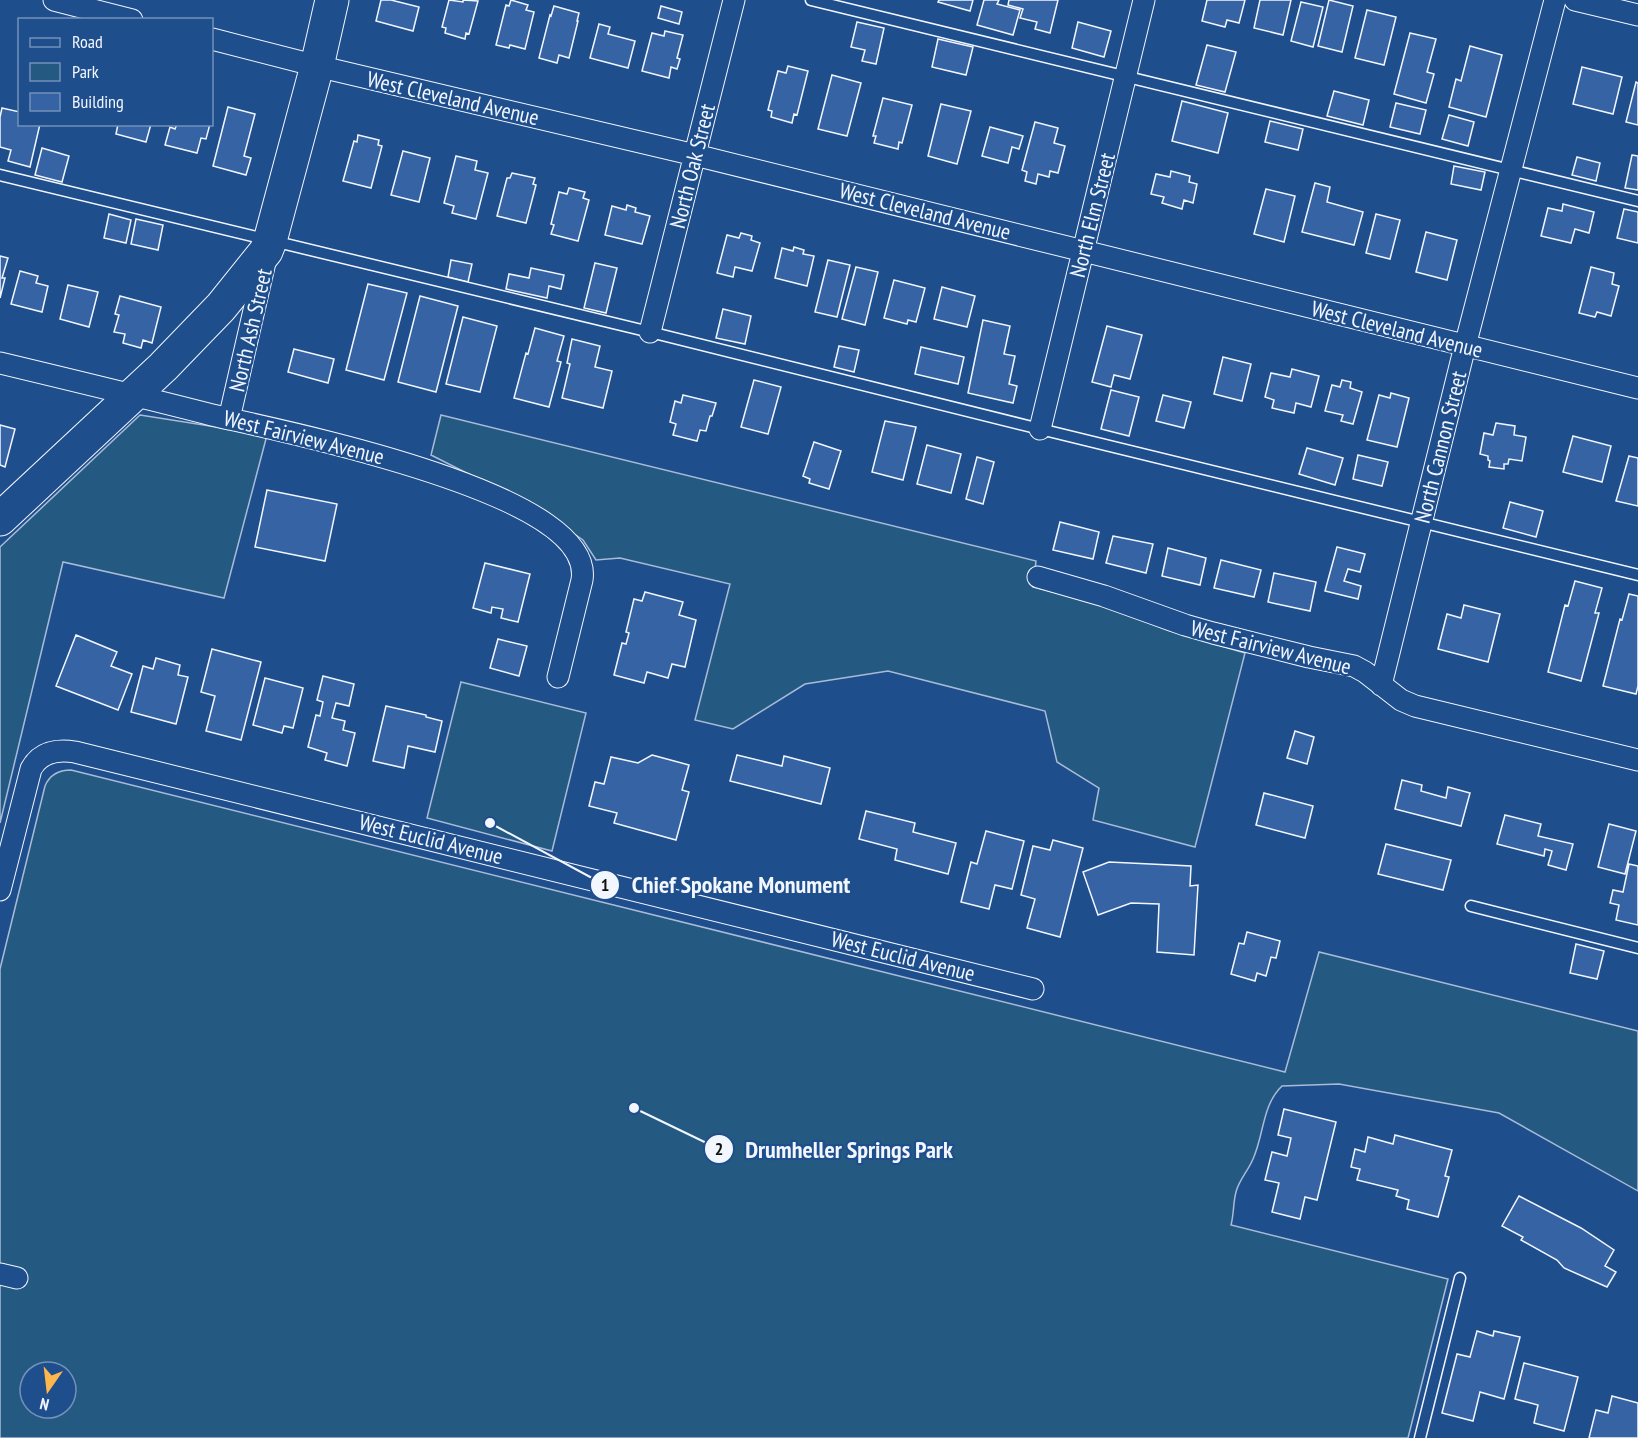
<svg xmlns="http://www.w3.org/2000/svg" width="1638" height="1438" font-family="'PT Sans Narrow',sans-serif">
<rect width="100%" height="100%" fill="#1f4e8c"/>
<path fill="#245a82" stroke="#a8bbd7" stroke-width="1.5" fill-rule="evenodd" d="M140 415 267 435 224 598 63 562 0 823V547Z
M441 415 1036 561 1033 587 1107 606 1167 630 1245 653 1195 847 1093 820 1099 788 1057 762 1045 711 888 671 805 684 733 729 695 720 730 584 620 558 596 560 583 540 536 508 431 455Z
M461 682 586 713 552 851 427 818Z
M71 770 1285 1072 1319 952 1638 1031V1191L1499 1113 1339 1084 1282 1086C1262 1105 1264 1135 1253 1159 1248 1171 1239 1180 1236 1192 1233 1203 1234 1214 1231 1225L1448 1279 1408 1438H0V969L45 786C50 774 59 770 71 770ZM30 1372H66V1408H30Z"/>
<path fill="#3563a3" stroke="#f2f6ff" stroke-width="1.5" d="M381 0H391L419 7 413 31 376 21Z
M449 0 463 2V0L478 1 469 34 466 33 465 39 445 33 446 28 442 27Z
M511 0 528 5 526 10 534 12 525 49 510 45 509 48 496 45 506 5 509 6Z
M939 0H973L970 11 938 2Z
M984 0H999L997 4 1020 10 1013 35 977 25Z
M1009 0H1058L1050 33 1035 29 1037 22 1020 18 1023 9 1008 5Z
M1207 0H1245L1239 23 1227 20 1225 27 1202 21Z
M1260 0H1291L1283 35 1254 28Z
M1329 0 1353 6 1342 52 1318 46Z
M1301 2 1323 7 1313 47 1291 41Z
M554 6 579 13 577 21H578L569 58 559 55 557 63 539 58 550 15 551 16Z
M661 6 682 12 679 24 658 18Z
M1367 10 1396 17 1384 65 1355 58Z
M857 22 884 28 876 64 862 61 865 50 851 47Z
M1078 22 1111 31 1104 57 1072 48Z
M599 24 610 27 608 34 635 41 628 68 590 58Z
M665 31 683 35 677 58 680 59 677 69 671 67 669 78 642 71 652 33 664 36Z
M1410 33 1436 39 1427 72 1434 74 1426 103 1394 94Z
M938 39 973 47 966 75 932 67Z
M1207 45 1236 52 1225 92 1196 85Z
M1470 46 1502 55 1486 117 1449 107 1456 79 1461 81Z
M788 66 808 71 797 115 794 114 792 123 771 117 772 111 768 110 778 71 786 73Z
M1582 67 1622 77 1613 114 1573 104Z
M832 75 861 83 847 136 818 129Z
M1636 82 1638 83V125L1626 122Z
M1334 91 1369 100 1363 125 1327 116Z
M883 98 912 105 902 143 899 142 898 149 874 143 876 136H873Z
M1182 101 1228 113 1218 153 1172 141Z
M1396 103 1426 110 1420 134 1390 127Z
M941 104 971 111 957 164 928 156Z
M228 107 255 114 244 156 251 158 246 175 213 166Z
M2 108 20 112V124H40L30 167 8 161 11 150 0 147V117Z
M1449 115 1474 122 1468 146 1442 139Z
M1270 121 1303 129 1298 150 1265 142Z
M1035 122 1058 128 1054 143 1065 146 1058 173 1050 171 1049 177 1038 174 1036 184 1025 181 1027 172 1022 170Z
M118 124H151L146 142 116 134Z
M177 124H210L206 139 201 138 197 153 165 145 170 127 175 129Z
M990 127 1023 136 1019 149 1012 147 1008 163 982 156Z
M358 135 379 140 378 145 382 146 371 188 343 181 354 141 357 142Z
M42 148 69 156 62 182 35 175Z
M403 151 430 158 419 202 391 195Z
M1632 155 1638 156V190L1625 188Z
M456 156 477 161 475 170 488 173 476 219 452 213 454 206 444 203Z
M1577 157 1600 163 1596 181 1572 175Z
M1454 166 1485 172 1481 190 1451 184Z
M1171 171 1190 176 1189 182 1197 184 1193 203 1184 200 1182 209 1162 203 1164 197 1151 194 1156 174 1170 177Z
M512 173 535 178 533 184 536 185 526 223 497 216 507 178H510Z
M1315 183 1330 187 1327 202 1363 212 1354 245 1302 232Z
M569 188 585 192 583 198 589 200 578 241 551 234 554 225 551 224 559 192 567 194Z
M1266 189 1295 196 1284 242 1254 234Z
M1563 204 1594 212 1589 233 1575 229 1571 243 1541 236 1548 208 1562 211Z
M627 205 636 208 635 212 650 216 642 244 605 235 612 206 626 210Z
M1624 209 1638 212V243L1617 238Z
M109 214 131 220 126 243 104 238Z
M1376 214 1400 220 1390 259 1366 253Z
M136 219 163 225 158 250 131 244Z
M1426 232 1457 240 1447 280 1416 272Z
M741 233 752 236 751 240 760 243 752 271 735 267 733 277 717 273 727 235 739 238Z
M794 247 804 250 803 254 814 256 807 286 775 278 782 248 793 251Z
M0 256 8 258 2 278H5L0 298Z
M451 260 472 264 468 282 448 277Z
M828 260 850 265 837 317 815 312Z
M595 263 617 268 606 313 584 308Z
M856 267 878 272 865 325 842 319Z
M1591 267 1614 273 1612 284 1619 286 1611 316 1597 312 1595 317 1579 313Z
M531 268 564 275 561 289 549 286 547 298 506 289 509 274 529 278Z
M20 271 38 276 36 283 48 286 42 312 11 304Z
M894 280 925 288 916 322 908 320 907 324 884 318Z
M368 284 407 293 384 380 346 370Z
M68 285 98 292 89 327 60 319Z
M942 287 975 296 967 327 934 319Z
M120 296 161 307 152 343 143 340 141 348 123 343 125 334 114 332 119 315 115 314Z
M420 296 458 306 436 392 398 382Z
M723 309 751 316 745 344 716 338Z
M463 317 497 326 480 392 446 384Z
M983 320 1010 326 1004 354 1015 356 1009 384 1017 386 1013 403 968 393Z
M1107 326 1142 335 1130 379 1114 375 1111 387 1092 382Z
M535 328 564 336 557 361 561 362 549 407 514 398 526 353 528 354Z
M572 339 600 346 595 367 612 371 603 408 562 398 570 364 567 363Z
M839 346 859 350 854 372 834 367Z
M921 347 964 357 958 384 915 374Z
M294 349 334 359 328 383 288 372Z
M1223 357 1251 364 1242 401 1214 394Z
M1292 369 1319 376 1311 407 1296 403 1294 413 1272 408 1274 400 1265 397 1271 373 1290 377Z
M754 380 781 387 768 434 741 427Z
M1342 380 1351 382 1350 388 1362 392 1353 424 1341 421 1343 415 1325 411 1332 385 1340 387Z
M1111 390 1139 397 1129 436 1101 429Z
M1391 393 1409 398 1397 447 1367 440 1379 395 1390 398Z
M683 395 716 403 712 416H710L706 431 700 430 697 441 673 435 676 424 670 422 675 401 681 403Z
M1163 395 1191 402 1184 428 1156 421Z
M885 421 916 427 903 480 872 472Z
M1496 423 1515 426 1514 435 1526 437 1522 461 1509 459 1508 464H1504V469L1489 467 1490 461 1488 460V456L1480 454 1484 433 1493 435Z
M0 425 15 429 5 467 0 465Z
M1573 436 1611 446 1602 482 1563 472Z
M814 442 841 451 829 489 809 483 810 479 803 476Z
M927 445 961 454 951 493 917 484Z
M1307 448 1343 458 1335 485 1299 474Z
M1358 455 1388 462 1382 486 1353 479Z
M1629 456 1638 458V506L1616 501Z
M977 457 994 462 983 504 966 499Z
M267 490 337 504 325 561 255 547Z
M1510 502 1543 511 1536 537 1503 528Z
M1060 522 1099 532 1093 559 1053 550Z
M1113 536 1153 544 1146 573 1106 563Z
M1337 547 1365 554 1360 572 1348 569 1344 581 1361 586 1358 599 1325 591Z
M1168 548 1206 558 1200 585 1162 576Z
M1221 560 1261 570 1254 597 1214 588Z
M485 563 530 574 518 622 501 618 503 609 492 607 491 613 473 608Z
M1274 573 1316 582 1310 611 1268 602Z
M1575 581 1602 588 1595 613H1599L1581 681 1548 672 1565 605 1568 606Z
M645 592 683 602 679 615 696 620 685 667 672 664 668 678 647 672 644 683 614 675 622 643 626 644 629 633 626 632 634 599 642 601Z
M1629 594 1638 596V686L1636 694 1603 686 1620 619 1622 620Z
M1464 605 1500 614 1488 662 1438 649 1447 614 1461 618Z
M76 635 117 652 111 666 132 674 118 710 56 686Z
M498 639 527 646 519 676 490 668Z
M212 649 261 662 241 740 206 731 215 696 201 692Z
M156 658 180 665 178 675 188 677 176 724 131 712 143 666 153 669Z
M323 676 354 684 349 706 336 703 332 718 345 721 343 730 355 733 347 766 325 760 327 753 308 747 316 715 320 716 323 702 317 700Z
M265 678 303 688 293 728 284 726 282 733 253 725Z
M386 706 426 715V717L442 721 435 752 408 746 404 768 373 761Z
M1295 731 1314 737 1307 764 1287 758Z
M652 755 689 765 682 790 689 792 676 840 614 823 617 813 589 806 595 782 604 784 611 757 638 763Z
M737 755 782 766 784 756 830 768 821 804 730 781Z
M1402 780 1422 785 1421 791 1446 798 1448 787 1470 793 1461 826 1395 809Z
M1264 793 1313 806 1305 838 1256 825Z
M866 811 915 823 913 832 956 843 948 874 895 860 897 849 859 839Z
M1505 815 1541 824 1538 836 1573 844 1566 870 1548 865 1552 851 1545 849 1544 856 1497 844Z
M1609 824 1636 831 1625 874 1598 867Z
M986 831 1024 841 1012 889 995 885 989 909 961 902 971 862 977 864Z
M1053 840 1083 848 1060 937 1027 928 1035 899 1021 895 1033 846 1050 850Z
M1386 844 1451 860 1443 890 1378 874Z
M1109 862 1191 866 1190 886 1198 885 1194 955 1157 952 1159 904 1131 903 1098 915 1083 872Z
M1629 864 1638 866V925L1616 920 1619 905 1610 903 1613 890 1623 892Z
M1247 932 1280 941 1276 958 1271 957 1266 976 1257 973 1255 981 1231 974 1239 943 1244 944Z
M1576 944 1604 951 1597 979 1570 973Z
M1284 1109 1336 1122 1317 1200 1305 1197 1300 1219 1272 1212 1279 1183 1265 1180 1272 1152 1287 1156 1291 1138 1278 1135Z
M1395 1135 1452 1150 1445 1176 1449 1177 1438 1217 1407 1209 1409 1200 1396 1196 1398 1190 1357 1180 1360 1169 1351 1167 1355 1149 1365 1152 1368 1137 1393 1144Z
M1519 1196 1581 1228 1614 1250 1605 1266 1616 1272 1607 1287 1564 1268 1557 1260 1521 1240 1523 1237 1502 1226Z
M1477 1331 1493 1336 1494 1331 1520 1337 1504 1399 1480 1392 1473 1421 1442 1413 1457 1354 1470 1357Z
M1524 1363 1578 1377 1564 1431 1534 1423 1538 1405 1515 1399Z
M1612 1396 1638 1403V1438H1589L1596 1410 1608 1413Z"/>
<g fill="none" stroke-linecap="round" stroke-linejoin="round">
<defs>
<path id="lane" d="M811 0 1638 201
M0 175 650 332 1040 429 1638 575
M1471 906 1638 948
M1420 1438 1460 1278"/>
<path id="street" d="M54 0 132 20
M1575 0 1638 15
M212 39 317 66 695 155 1638 388
M650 332 734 0
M0 363C71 380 142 397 212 415 276 430 596 492 582 580L558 677
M229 419 266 258
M1040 429 1144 0
M1038 577 1104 596 1185 625 1213 633 1309 657 1354 666 1365 672 1401 700 1415 706 1638 760
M1381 685 1465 346 1555 0
M0 890 31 769C40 752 57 749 75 752L1033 989
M0 1274 17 1278"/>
<path id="primary" d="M0 519 163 367 221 307 266 251 270 241 317 66 332 0"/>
</defs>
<use href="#lane" stroke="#f2f6ff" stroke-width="13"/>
<use href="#street" stroke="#f2f6ff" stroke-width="23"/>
<use href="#primary" stroke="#f2f6ff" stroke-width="35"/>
<use href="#lane" stroke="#1f4e8c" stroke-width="10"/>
<use href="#street" stroke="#1f4e8c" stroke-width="21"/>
<use href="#primary" stroke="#1f4e8c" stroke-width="33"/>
</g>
<g text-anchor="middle" stroke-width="4.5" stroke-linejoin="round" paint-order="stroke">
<g font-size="22" fill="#f2f6ff" stroke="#1f4e8c">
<text transform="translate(453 98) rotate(13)" y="8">West Cleveland Avenue</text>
<text transform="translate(692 166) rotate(-76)" y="8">North Oak Street</text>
<text transform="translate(925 211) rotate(14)" y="8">West Cleveland Avenue</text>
<text transform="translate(1092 215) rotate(-76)" y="8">North Elm Street</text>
<text transform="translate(1397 329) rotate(14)" y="8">West Cleveland Avenue</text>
<text transform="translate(250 330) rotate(-77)" y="8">North Ash Street</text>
<text transform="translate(304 437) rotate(14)" y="8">West Fairview Avenue</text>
<text transform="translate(1440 447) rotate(-76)" y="8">North Cannon Street</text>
<text transform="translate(1271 647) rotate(14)" y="8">West Fairview Avenue</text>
<text transform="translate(431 839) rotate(14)" y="8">West Euclid Avenue</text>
<text transform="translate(903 956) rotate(14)" y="8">West Euclid Avenue</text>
</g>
</g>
<path fill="none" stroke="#f2f6ff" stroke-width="2" d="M490 823L605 885M634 1108L719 1149"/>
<g fill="#f2f6ff" stroke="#1f4e8c" stroke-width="2">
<circle cx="490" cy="823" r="6"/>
<circle cx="634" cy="1108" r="6"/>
<circle cx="605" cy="885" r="15"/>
<circle cx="719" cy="1149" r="15"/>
</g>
<g font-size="18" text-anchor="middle" font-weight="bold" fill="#111">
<text x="605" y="891">1</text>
<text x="719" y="1155">2</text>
</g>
<g font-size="24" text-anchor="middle" font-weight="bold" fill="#f2f6ff" stroke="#1f4e8c" stroke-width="4.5" stroke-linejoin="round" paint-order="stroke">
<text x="741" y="893">Chief Spokane Monument</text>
<text x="849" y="1158">Drumheller Springs Park</text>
</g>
<rect x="18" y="18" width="195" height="108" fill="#1f4e8c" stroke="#7391ba" stroke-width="1.5"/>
<rect x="30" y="38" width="30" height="9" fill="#1f4e8c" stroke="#7391ba" stroke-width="1.5"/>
<text x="72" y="48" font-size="18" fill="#f2f6ff">Road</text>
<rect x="30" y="63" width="30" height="18" fill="#245a82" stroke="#7391ba" stroke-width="1.5"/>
<text x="72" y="78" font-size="18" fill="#f2f6ff">Park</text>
<rect x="30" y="93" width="30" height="18" fill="#3563a3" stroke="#7391ba" stroke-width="1.5"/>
<text x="72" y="108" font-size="18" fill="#f2f6ff">Building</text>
<g transform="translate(48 1390) rotate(194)"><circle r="28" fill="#1f4e8c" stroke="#7391ba" stroke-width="1.5"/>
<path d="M0-4.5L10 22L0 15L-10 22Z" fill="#ffb74d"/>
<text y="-9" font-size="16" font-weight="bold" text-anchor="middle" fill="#f2f6ff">N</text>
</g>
</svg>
